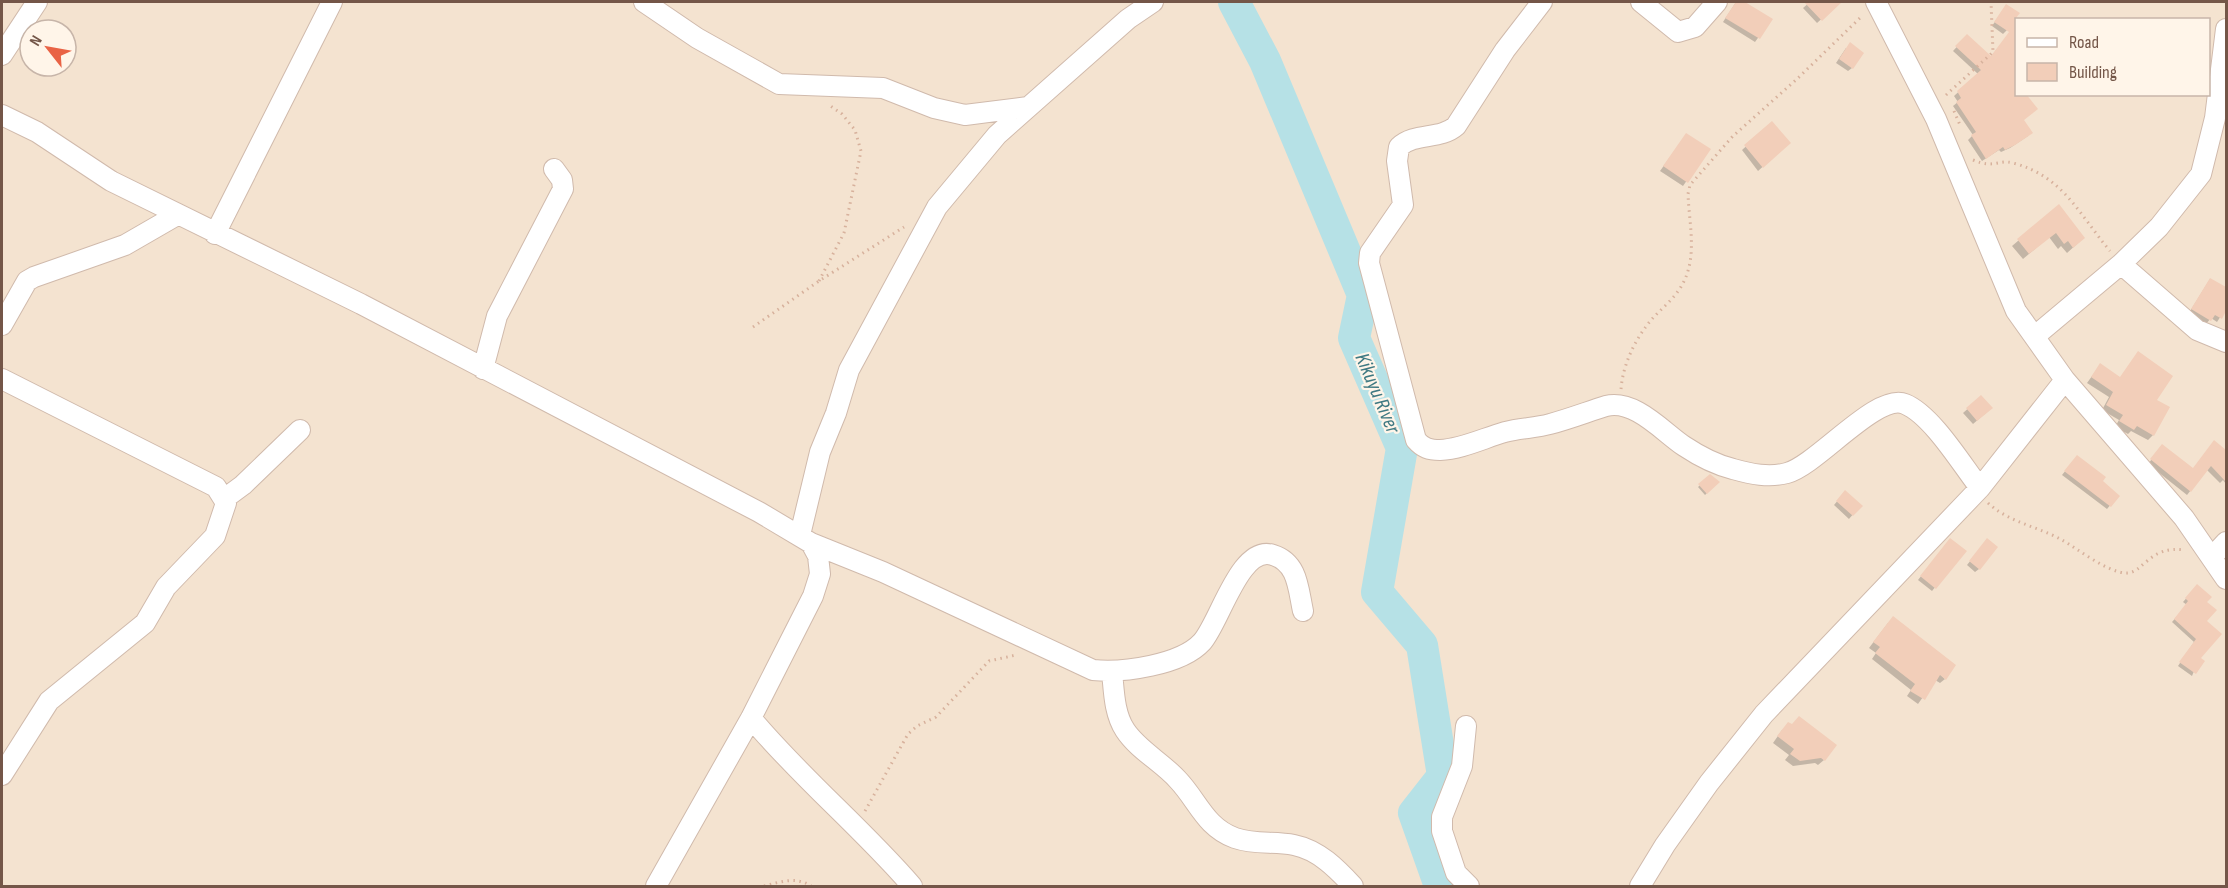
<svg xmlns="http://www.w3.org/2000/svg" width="2228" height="888" font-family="'Sofia Sans Condensed',sans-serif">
<rect width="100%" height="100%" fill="#fdf1e2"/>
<path fill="#f4e3d0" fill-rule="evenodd" d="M2 2H2226V886H2ZM2016 20H2208V94H2016ZM30 30H66V66H30Z"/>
<path fill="#0003" d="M1736 2H1742L1771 20 1755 42 1723 22Z
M1810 2H1838L1839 3 1817 23 1803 8Z
M2006 6 2007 30 2003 34 1992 26Z
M2016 25V60L2008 73 2016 84V94L2028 136 2010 148 2001 152 1999 150 1982 161 1968 140 1973 135 1953 106 1958 102 1954 96 1978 74 1953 51 1967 36 1990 58Z
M1846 48 1852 68 1848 71 1836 63Z
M1772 123 1789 143 1758 171 1742 150Z
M1686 135 1708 150 1683 186 1660 171Z
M2058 207 2078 243 2067 253 2061 246 2058 249 2049 237 2023 259 2012 246Z
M2210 279 2226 289V308L2217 322 2211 318 2206 324 2189 313Z
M2100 365 2155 400 2153 435 2148 440 2131 431 2128 434 2115 427 2119 420 2102 410 2109 397 2087 383Z
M1981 397 1987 412 1973 424 1963 413Z
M2214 442 2226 452V484L2223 480 2220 483 2207 470 2187 495 2148 464 2159 450 2193 469Z
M2074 460 2118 496 2107 509 2062 475Z
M1710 476 1718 482 1705 495 1698 487Z
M1845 492 1860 506 1849 519 1834 505Z
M1947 543 1965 551 1932 591 1918 580Z
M1984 544 1979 569 1975 572 1967 565Z
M2197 586 2205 602 2204 621 2199 659 2192 676 2178 666 2194 642 2172 622 2187 605 2183 602Z
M1888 623 1945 679 1940 683 1935 680 1918 704 1907 696 1911 690 1872 659 1876 653 1869 648Z
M1792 726 1824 760 1818 765 1815 763 1793 766 1785 760 1789 755 1773 743 1782 730Z"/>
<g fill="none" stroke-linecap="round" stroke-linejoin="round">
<path stroke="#b6e1e6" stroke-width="32" d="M1234 2 1265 61 1363 295 1354 338 1402 448 1377 592 1422 645 1443 776 1414 813 1440 886"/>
</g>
<path fill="#f2ceb9" d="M1736 2H1745L1773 19 1760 39 1725 18Z
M1804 2H1842L1822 21Z
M2006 4 2020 13 2016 18V94H2026L2038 109 2024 120 2033 133 2015 145 2005 150 2003 147 1986 159 1971 135 1976 132 1956 102 1961 98 1957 91 1981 70 1955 46 1967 34 1991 56 2009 32 1994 22Z
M1850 42 1864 53 1853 69 1839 59Z
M1772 121 1791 143 1763 168 1744 145Z
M1686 133 1711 149 1688 183 1663 166Z
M2059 204 2085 238 2073 248 2068 241 2064 244 2056 233 2029 254 2017 239Z
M2210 278 2226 287V311L2222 319 2215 315 2211 321 2191 309Z
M2138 351 2173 376 2157 400 2170 407 2154 436 2137 426 2134 430 2119 421 2123 415 2106 405 2113 392 2091 377 2100 363 2120 377Z
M1981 395 1993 408 1977 421 1966 408Z
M2214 440 2226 450V482L2211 466 2191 492 2150 459 2162 444 2193 468Z
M2077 455 2106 477 2103 481 2120 496 2111 507 2064 471Z
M1710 474 1720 482 1707 494 1698 484Z
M1845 490 1863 506 1853 516 1836 501Z
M1950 538 1967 551 1936 589 1920 576Z
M1987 538 1998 547 1980 570 1969 561Z
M2197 584 2212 597 2207 602 2217 610 2207 621 2222 634 2201 658 2205 661 2196 674 2179 662 2196 639 2174 619 2188 601 2185 598Z
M1893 616 1956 665 1946 680 1940 675 1925 700 1910 691 1915 684 1875 653 1880 647 1873 642Z
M1799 716 1837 745 1825 761 1821 758 1800 761 1790 754 1794 749 1777 736 1788 722 1792 724Z"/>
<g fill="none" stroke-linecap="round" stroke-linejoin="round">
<defs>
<path id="minor" d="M644 2 697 38 779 84 883 88 934 108 965 115 1028 107
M1542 2 1505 50 1456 126C1440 140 1415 132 1399 147L1397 161 1403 205 1370 253 1369 263 1416 440C1423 448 1429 450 1440 450 1462 449 1484 438 1505 432 1520 428 1536 428 1550 424 1569 419 1587 412 1606 406 1635 399 1663 432 1684 446 1699 456 1717 465 1733 469 1751 474 1769 478 1787 473 1817 465 1877 392 1905 404 1932 415 1962 465 1980 488
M1641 2 1678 32 1695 27 1717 2
M1876 2 1936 119 2016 311 2065 380 2184 518 2226 579
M2 55 37 2
M2 115 37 132 111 181 361 304 759 512 811 543 818 556 820 574 813 596 751 718 656 886
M215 234 332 2
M2121 264 2197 330 2226 342
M2 325 27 281 34 277 125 245 177 215
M2035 336 2121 264 2159 227 2201 174 2215 118 2226 29
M483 369 497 316 563 189 562 180 554 169
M2 379 216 487 226 503 215 536 166 587 145 623 49 701 2 775
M224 499 243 485 300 430
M800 535 820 452 836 413 849 370 937 207 997 135 1128 19 1153 2
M811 543 883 572 1093 670C1123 673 1181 665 1202 642 1220 622 1240 544 1273 555 1298 563 1298 588 1303 611
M2212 557 2226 542
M1112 672C1114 691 1114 713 1125 730 1138 750 1162 762 1178 780 1198 801 1205 827 1235 838 1255 845 1274 841 1294 845 1319 850 1337 869 1353 886
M751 718C801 778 861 827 912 886
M1466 726 1462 766 1442 817V831L1456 873 1469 886
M1640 886 1665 845 1709 783 1764 714 1980 488 2065 380"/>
</defs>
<use href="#minor" stroke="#d0baac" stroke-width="22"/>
<path stroke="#d7b19c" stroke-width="3" stroke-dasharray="1.5 4.5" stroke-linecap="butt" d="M1946 95 1993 52 1991 2
M1954 111 1960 125
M1973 160C1995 169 1998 159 2013 163 2063 176 2079 214 2110 251
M819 281 844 233 861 151 855 130 842 114 829 105
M753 327 819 281 904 227
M1621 389C1623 364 1635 339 1652 319 1662 308 1675 298 1682 285 1698 257 1689 224 1688 194L1690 185 1733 136 1797 79 1862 16
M1988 503C2010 523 2037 526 2062 540 2078 549 2108 573 2127 573 2143 573 2150 545 2184 550
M865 811 908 734 917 726 936 717 989 661 1016 655
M764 886C780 882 796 876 811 886"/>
<use href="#minor" stroke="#fff" stroke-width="20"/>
</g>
<g text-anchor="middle" stroke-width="4.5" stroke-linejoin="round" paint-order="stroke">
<g font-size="21" font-style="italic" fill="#3f7982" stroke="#fff5e9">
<text transform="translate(1378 393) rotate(67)" y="7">Kikuyu River</text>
</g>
</g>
<rect width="2228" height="888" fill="none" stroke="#745648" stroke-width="6"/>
<rect x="2015" y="18" width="195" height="78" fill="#fff5e9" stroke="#c7b5a9" stroke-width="1.5"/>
<rect x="2027" y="38" width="30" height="9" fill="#ffffff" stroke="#c7b5a9" stroke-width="1.5"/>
<text x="2069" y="48" font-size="18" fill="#745648">Road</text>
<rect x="2027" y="63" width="30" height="18" fill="#f2ceb9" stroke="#c7b5a9" stroke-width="1.5"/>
<text x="2069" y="78" font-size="18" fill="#745648">Building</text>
<g transform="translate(48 48) rotate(301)"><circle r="28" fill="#fff5e9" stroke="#c7b5a9" stroke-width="1.5"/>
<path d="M0-4.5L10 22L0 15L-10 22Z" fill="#e96345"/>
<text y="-9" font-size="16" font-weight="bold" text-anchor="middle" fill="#745648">N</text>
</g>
</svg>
